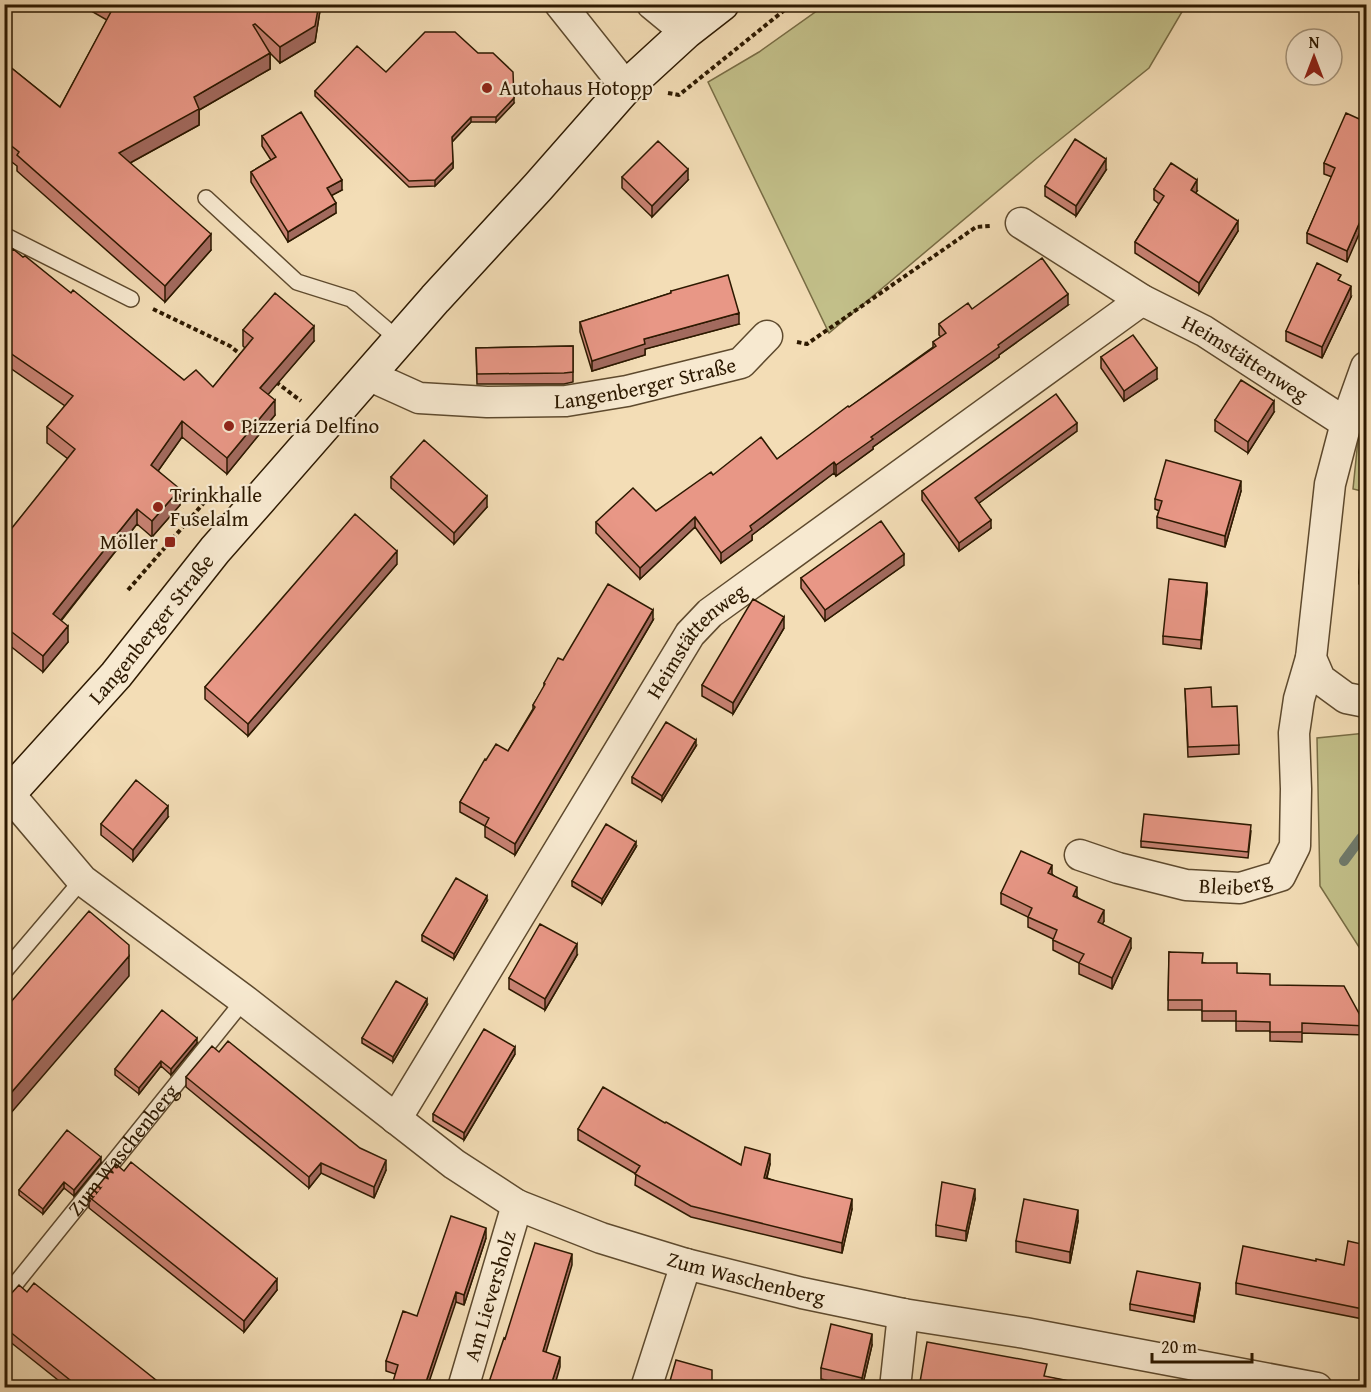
<svg xmlns="http://www.w3.org/2000/svg" width="1371" height="1392" font-family="'Gentium Book Plus',serif">
<rect width="100%" height="100%" fill="#f3ddb6"/>
<filter id="stains"><feTurbulence type="fractalNoise" baseFrequency=".00333" numOctaves="4"/><feColorMatrix values="0 0 0 0 .2 0 0 0 0 .09 0 0 0 0 .02 0 0 0 .5 -.17"/></filter>
<radialGradient id="worn" r=".72"><stop offset=".6" stop-color="#630" stop-opacity="0"/><stop offset="1" stop-color="#630" stop-opacity=".3"/></radialGradient>
<path fill="#c2bf89" stroke="#786c44" stroke-width="1.5" d="M825 5V4L1186 5 1149 68 1037 158 829 333 708 82 759 52Z
M1366 413V492L1353 489 1359 430Z
M1366 733V958L1320 886 1317 738Z"/>
<g fill="none" stroke-linecap="round" stroke-linejoin="round">
<path stroke="#707a6b" stroke-width="10" d="M1344 861 1361 838 1366 834"/>
<defs>
<g id="service">
<path d="M206 198 297 282 351 299 399 340"/>
<path d="M4 235 131 299"/>
<path d="M4 972 82 880"/>
<path id="s1" d="M4 1298 244 1000"/>
</g>
<g id="minor">
<path d="M560 4 626 87"/>
<path d="M652 4 686 32"/>
<path id="s2" d="M1021 223 1142 300 1204 331 1346 423"/>
<path d="M1366 367 1346 423 1330 484 1311 658 1320 679 1346 698 1366 702"/>
<path id="s3" d="M368 375 419 398 487 402 566 401 627 391 741 363 767 336"/>
<path id="s4" d="M9 794 82 880 244 1000 454 1164 517 1205 601 1238 686 1264 802 1293 903 1314 1025 1333 1317 1388"/>
<path id="s5" d="M1080 855 1118 868 1186 885 1240 888 1280 876 1295 846 1296 789 1294 733 1299 699 1311 658"/>
<path id="s6" d="M396 1119 690 634 710 613 1142 300"/>
<path id="s7" d="M463 1388 517 1205"/>
<path d="M646 1388 686 1264"/>
<path d="M895 1388 903 1314"/>
</g>
<g id="secondary">
<path id="s8" d="M4 799 116 675 215 550 260 499 435 299 538 187 626 87 686 32 722 4"/>
</g>
</defs>
<use href="#service" stroke="#5e4a2e" stroke-width="18"/>
<use href="#minor" stroke="#5e4a2e" stroke-width="33"/>
<use href="#secondary" stroke="#2d1900" stroke-width="36"/>
<path stroke="#2d1900" stroke-width="4" stroke-dasharray="4.5 3" stroke-linecap="butt" d="M668 93 679 95 792 4
M153 309 230 346 244 357
M797 342 807 344 976 227 990 226
M276 382 301 401
M128 590 208 498"/>
<use href="#service" stroke="#f7e9d0" stroke-width="15"/>
<use href="#minor" stroke="#f7e9d0" stroke-width="30"/>
<use href="#secondary" stroke="#f7e9d0" stroke-width="33"/>
</g>
<path fill="#c88273" stroke="#2d1900" stroke-width="1.5" d="M79 4H321L315 42 280 63 270 53V69L199 110V125L130 163 211 250 165 302 17 171V166L4 156V62L60 107 107 20Z
M386 72 514 103 496 122H471L452 142 453 168 435 186 409 187 315 96V91Z
M1366 122 1347 262 1307 243V233L1332 177 1324 174V163Z
M262 136 342 190 332 195 336 213 288 242 251 182V172L271 160 262 146Z
M1106 170 1076 216 1045 196V186Z
M622 177 688 180 652 217 622 188Z
M1154 189 1197 191 1195 193 1238 231 1199 294 1135 253V242L1159 204 1154 200Z
M4 260 71 293 184 380 213 387 245 348 243 346V330L314 341 268 394 275 415 227 474 182 437 158 471 180 505 152 537 137 524 61 621 68 642 43 672 4 641V538L68 459 47 443V427L65 406 10 368 4 375Z
M671 291 739 324 645 349V355L592 371 580 332V322L671 293Z
M1351 297 1322 358 1286 341V331Z
M1068 305 999 355V357L873 447V449L836 476 834 473 752 535V540L721 563 695 527 640 579 596 533V522L656 511 713 475 777 459 933 347V342L941 337 939 335V324L972 309Z
M573 346V382L564 384H477L476 348Z
M1101 357 1157 379 1124 401 1101 368Z
M1274 412 1248 453 1215 431V420Z
M1077 431 979 503 991 528 959 551 922 500V491Z
M391 477 487 507 454 544 391 488Z
M1241 491 1225 547 1157 528V517L1159 511 1155 509V499Z
M1366 528V586L1359 584V573Z
M397 564 248 736 205 699V687Z
M904 565 825 621 801 588V578Z
M1207 592 1201 649 1163 644V636Z
M653 620 515 855 485 837V826L460 812V802L486 760 508 751 533 709V705L544 688V683L563 660Z
M784 628 733 714 702 696V685Z
M1185 689 1212 707 1239 745V754L1188 757Z
M696 746 662 801 632 783V777Z
M168 817 133 861 101 835V824Z
M1251 831 1248 858 1141 847V841Z
M636 847 602 904 572 886V881Z
M1052 874 1104 921 1102 924 1131 948 1112 989 1079 974V963L1053 950V939L1028 927V917L1001 904V893Z
M487 901 454 959 422 941V935Z
M1169 952 1237 973 1270 985 1366 1026V1035L1302 1033V1042L1270 1041V1031H1236V1021H1202V1010H1168Z
M577 955 545 1010 509 989V978Z
M427 1005 393 1062 362 1043V1038Z
M197 1043 171 1075 161 1066 139 1094 115 1075V1069Z
M515 1054 464 1140 433 1121V1114Z
M186 1077 386 1170 374 1198 321 1173 309 1188 186 1087Z
M665 1123 741 1165 770 1164 767 1178 852 1209 842 1253 691 1217 635 1185 636 1174 578 1140V1129Z
M101 1163 74 1196 64 1188 43 1214 19 1195V1190Z
M89 1197 277 1290 244 1332 89 1208Z
M975 1199 966 1241 936 1236V1225Z
M1078 1221 1070 1263 1016 1252V1241Z
M486 1238 464 1305 456 1302 395 1374 386 1371V1361L417 1316Z
M1366 1245V1302L1363 1319 1236 1294V1283L1316 1261 1344 1265Z
M1200 1288 1194 1322 1130 1310V1304Z
M27 1292 166 1388H68L4 1337V1298Z
M872 1345 862 1388H856L821 1379V1368Z
M1046 1377 1105 1388H920V1382Z"/>
<path fill="#a26a5e" stroke="#2d1900" stroke-width="1.5" d="M319 4H321L315 42 280 63V47Z
M270 53V69L199 110V125L119 169V153L194 97Z
M514 98V103L496 122V117Z
M471 117V122L452 142V137Z
M1106 159V170L1076 216V206Z
M453 162V168L435 186V180Z
M688 169V180L652 217V206Z
M342 180V190L327 198V188Z
M1197 180V191L1191 201V190Z
M336 203V213L288 242V232Z
M1366 208V218L1347 262V251Z
M1238 221V231L1199 294V283Z
M211 234V250L165 302V286Z
M1351 286V297L1322 358V347Z
M1068 294V305L999 355V357L873 447V449L836 476V465L871 437Z
M739 313V324L645 349V355L592 371V361L644 339Z
M314 326V341L260 404V388Z
M10 353V368L4 375V359Z
M1157 368V379L1124 401V391Z
M275 400V415L227 474V458Z
M1274 401V412L1248 453V442Z
M182 421V437L151 481V465Z
M1077 423V431L975 506V498Z
M834 462V473L752 535V540L721 563V553L750 526Z
M1241 481V491L1225 547V536Z
M180 489V505L152 537V521Z
M487 496V507L454 544V533Z
M137 509V524L53 630V614Z
M695 517V527L640 579V568Z
M991 520V528L959 551V543Z
M397 551V564L248 736V724Z
M904 554V565L825 621V610Z
M1207 583V592L1201 649V640Z
M653 610V620L515 855V844Z
M784 617V628L733 714V703Z
M68 626V642L43 672V656Z
M696 740V746L662 801V796Z
M168 806V817L133 861V850Z
M636 842V847L602 904V899Z
M1052 865V876L1048 873Z
M1077 887V897L1073 896Z
M487 896V901L454 959V954Z
M1104 910V921L1098 933V922Z
M1131 938V948L1112 989V978Z
M577 944V955L545 1010V999Z
M129 956V976L4 1121V1101Z
M427 999V1005L393 1062V1057Z
M197 1038V1043L171 1075V1069Z
M515 1047V1054L464 1140V1133Z
M161 1061V1066L139 1094V1088Z
M770 1154V1164L764 1188V1178Z
M101 1157V1163L74 1196V1190Z
M386 1160V1170L374 1198V1187Z
M321 1163V1173L309 1188V1177Z
M64 1182V1188L43 1214V1209Z
M975 1189V1199L966 1241V1231Z
M852 1199V1209L842 1253V1243Z
M1078 1210V1221L1070 1263V1252Z
M486 1228V1238L464 1305V1295Z
M572 1254V1265L543 1362V1351Z
M277 1279V1290L244 1332V1321Z
M1200 1283V1288L1194 1322V1316Z
M1366 1291V1302L1363 1319V1309Z
M456 1292V1302L427 1388H424Z
M872 1334V1345L862 1388V1378Z
M560 1357V1367L554 1388H550Z"/>
<path fill="#e89786" stroke="#2d1900" stroke-width="1.5" d="M107 4H319L315 26 280 47 255 24 253 25 270 53 194 97 199 109 119 153 211 234 165 286 17 155 19 152 4 140V62L60 107 113 8Z
M425 32H455L478 53H493L513 72 514 98 496 117H471L452 137 453 162 435 180 409 181 315 91 357 46 386 72Z
M301 112 342 180 327 188 336 203 288 232 251 172 276 157 262 136Z
M1346 113 1366 122V208L1347 251 1307 233 1335 168 1324 163Z
M1075 139 1106 159 1076 206 1045 186Z
M658 141 688 169 652 206 622 177Z
M1171 163 1197 180 1191 190 1238 221 1199 283 1135 242 1164 196 1154 189Z
M13 249 23 257 25 256 71 293 73 290 184 380 196 370 213 387 253 338 243 330 275 293 314 326 260 388 275 400 227 458 182 421 151 465 180 489 152 521 137 509 53 614 68 626 43 656 4 626V538L75 449 47 427 73 396 10 353 4 359V260Z
M1042 258 1068 294 998 345 999 347 871 437 873 439 836 465 834 462 750 526 752 530 721 553 695 517 640 568 596 522 633 488 656 511 711 472 713 475 761 437 777 459 848 406 849 407 936 346 933 342 946 333 939 324 968 303 972 309Z
M1317 263 1341 275 1338 280 1351 286 1322 347 1286 331Z
M728 275 739 313 644 339 645 344 592 361 580 322 671 293V291Z
M1133 335 1157 368 1124 391 1101 357Z
M573 346V372L564 373 477 374 476 348Z
M1241 380 1274 401 1248 442 1215 420Z
M1056 394 1077 423 975 498 991 520 959 543 922 491Z
M424 440 487 496 454 533 391 477Z
M1166 460 1241 481 1225 536 1157 517 1162 501 1155 499Z
M355 514 397 551 248 724 205 687Z
M881 521 904 554 825 610 801 578Z
M1361 528H1366V575L1359 573Z
M1169 579 1207 583 1201 640 1163 636Z
M608 584 653 610 515 844 485 826 489 818 460 802 485 759 486 760 496 744 508 751 535 707 533 705 545 684 544 683 558 658 563 660Z
M753 599 784 617 733 703 702 685Z
M1211 687 1212 707 1237 706 1239 745 1188 747 1185 689Z
M666 722 696 740 662 796 632 777Z
M136 780 168 806 133 850 101 824Z
M1144 814 1251 825 1248 852 1141 841Z
M606 824 636 842 602 899 572 881Z
M1021 851 1052 865 1048 873 1077 887 1073 896 1104 910 1098 922 1131 938 1112 978 1079 963 1084 954 1053 940 1057 930 1028 917 1032 908 1001 893Z
M456 878 487 896 454 954 422 935Z
M89 911 129 945V956L4 1101V1010Z
M540 924 577 944 545 999 509 978Z
M1169 952 1203 953 1202 963H1237V973L1270 974V985L1344 986 1366 1026 1302 1023V1032H1270V1022L1236 1021V1011H1202V1000H1168Z
M396 981 427 999 393 1057 362 1038Z
M162 1010 197 1038 171 1069 161 1061 139 1088 115 1069Z
M484 1029 515 1047 464 1133 433 1114Z
M228 1041 360 1148 386 1160 374 1187 321 1163 309 1177 186 1077 212 1046 219 1052Z
M603 1087 665 1123 666 1122 741 1165 745 1147 770 1154 764 1178 852 1199 842 1243 691 1206 635 1174 640 1166 578 1129Z
M67 1130 101 1157 74 1190 64 1182 43 1209 19 1190Z
M131 1162 277 1279 244 1321 89 1197 116 1164 124 1171Z
M942 1182 975 1189 966 1231 936 1225Z
M1024 1199 1078 1210 1070 1252 1016 1241Z
M451 1216 486 1228 464 1295 456 1292 424 1388H391L398 1365 386 1361 403 1311 417 1316Z
M1348 1241 1366 1245V1291L1363 1309 1236 1283 1243 1246 1316 1261V1259L1344 1265Z
M535 1243 572 1254 543 1351 560 1357 550 1388H487L504 1338 505 1339Z
M1137 1271 1200 1283 1194 1316 1130 1304Z
M34 1283 166 1388H80L4 1327V1298L8 1297 19 1285 27 1292Z
M831 1324 872 1334 862 1378 821 1368Z
M927 1342 1047 1364 1044 1376 1105 1388H950L920 1382Z
M676 1360 712 1370V1381L710 1388H668Z"/>
<g fill="#8f2418" stroke="#f7e9d0" stroke-width="2">
<circle cx="487" cy="88" r="6"/>
<circle cx="229" cy="426" r="6"/>
<circle cx="158" cy="507" r="6"/>
<rect x="164" y="536" width="12" height="12" rx="3"/>
</g>
<g text-anchor="middle" stroke-width="4.5" stroke-linejoin="round" paint-order="stroke">
<g font-size="21" fill="#2d1900" stroke="#f7e9d0" text-anchor="start">
<text x="499" y="95">Autohaus Hotopp</text>
<text x="241" y="433">Pizzeria Delfino</text>
<text x="170" y="502">Trinkhalle<tspan x="170" dy="24">Fuselalm</tspan></text>
<text x="158" y="549" text-anchor="end">Möller</text>
</g>
<g font-size="21" fill="#2d1900" stroke="#f7e9d0">
<text dy="7" stroke="none"><textPath href="#s2" startOffset="262">Heimstättenweg</textPath></text>
<text dy="7" stroke="none"><textPath href="#s3" startOffset="284">Langenberger Straße</textPath></text>
<text dy="7" stroke="none"><textPath href="#s8" startOffset="225">Langenberger Straße</textPath></text>
<text dy="7" stroke="none"><textPath href="#s6" startOffset="566">Heimstättenweg</textPath></text>
<text dy="7" stroke="none"><textPath href="#s5" startOffset="160">Bleiberg</textPath></text>
<text dy="7" stroke="none"><textPath href="#s1" startOffset="190">Zum Waschenberg</textPath></text>
<text dy="7" stroke="none"><textPath href="#s4" startOffset="897">Zum Waschenberg</textPath></text>
<text dy="7" stroke="none"><textPath href="#s7" startOffset="96">Am Lieversholz</textPath></text>
</g>
</g>
<rect width="1371" height="1392" fill="none" stroke="#f3ddb6" stroke-width="24"/>
<rect x="6" y="6" width="1359" height="1380" fill="none" stroke="#2d1900" stroke-width="3"/>
<rect x="12" y="12" width="1347" height="1368" fill="none" stroke="#2d1900" stroke-width="1.5"/>
<g transform="translate(1314 57)"><circle r="28" fill="#f7e9d0" stroke="#a6967d" stroke-width="1.5"/>
<path d="M0-4.5L10 22L0 15L-10 22Z" fill="#8f2418"/>
<text y="-9" font-size="16" font-weight="bold" text-anchor="middle" fill="#2d1900">N</text>
</g>
<path d="M1152 1353v9h100v-9" fill="none" stroke="#2d1900" stroke-width="3"/>
<text x="1161" y="1353" font-size="18" fill="#2d1900" stroke="#f7e9d0" stroke-width="4.5" paint-order="stroke">20 m</text>
<rect width="100%" height="100%" filter="url(#stains)"/>
<rect width="100%" height="100%" fill="url(#worn)"/>
</svg>
